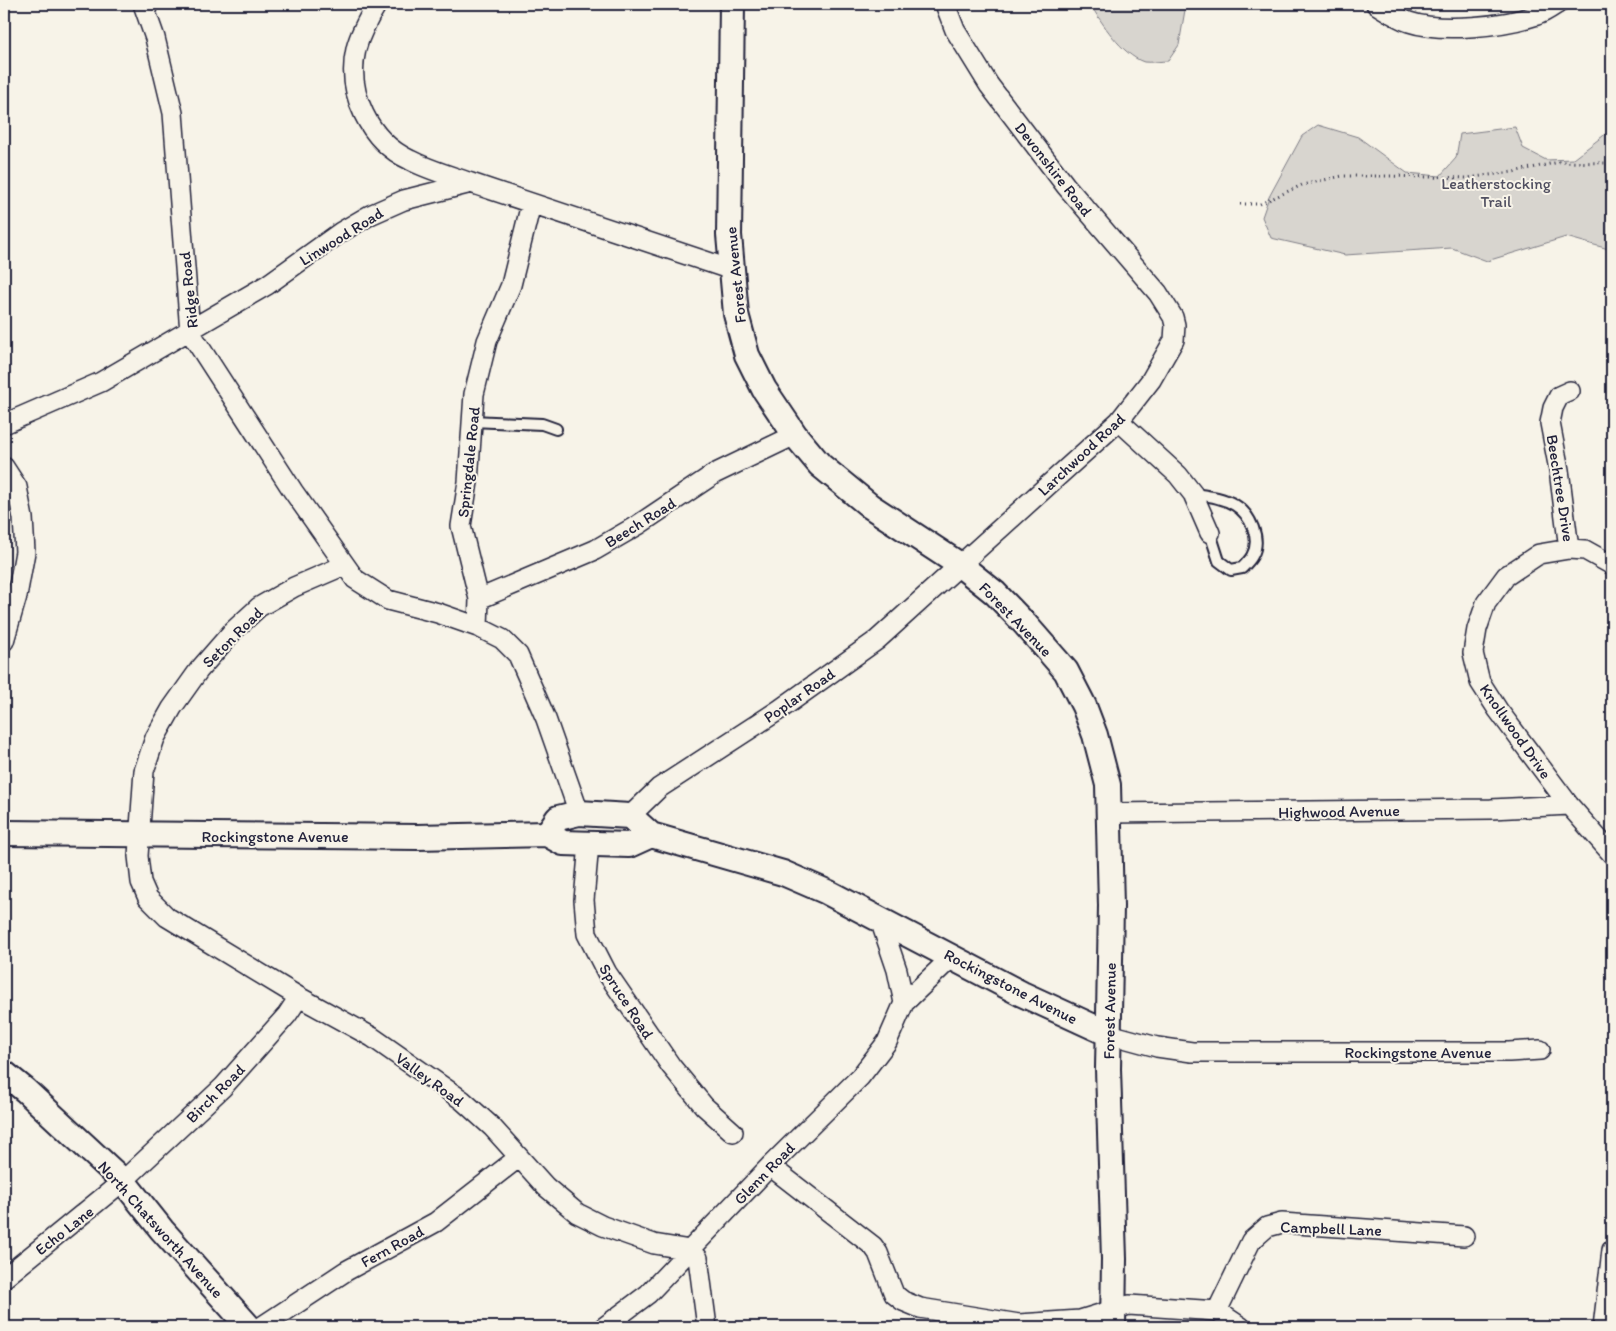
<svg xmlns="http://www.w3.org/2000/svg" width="1616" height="1331" font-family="Itim,sans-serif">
<rect width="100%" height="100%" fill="#f7f3e8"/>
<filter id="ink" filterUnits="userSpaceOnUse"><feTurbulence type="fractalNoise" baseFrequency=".02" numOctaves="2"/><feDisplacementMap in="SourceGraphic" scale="10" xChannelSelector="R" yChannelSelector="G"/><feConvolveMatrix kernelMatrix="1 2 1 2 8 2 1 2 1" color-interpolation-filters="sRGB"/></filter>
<g filter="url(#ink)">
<path fill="#d8d5cf" stroke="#7d7c85" d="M1090 4H1186L1179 45 1168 61C1161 61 1151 63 1144 62 1122 55 1101 22 1090 4Z
M1318 125 1358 137 1407 173 1440 176 1456 158 1460 134 1515 127 1523 148 1546 160 1573 159 1612 129V250L1566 237 1487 261 1452 248 1345 255 1271 238 1262 217 1269 197 1302 136Z"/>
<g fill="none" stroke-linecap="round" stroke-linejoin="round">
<defs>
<path id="service" d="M472 421 542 424 556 429
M1193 494C1208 496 1222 497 1235 505 1250 514 1262 539 1252 556 1250 560 1246 564 1242 568L1231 570 1219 561 1210 533"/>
<path id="minor" d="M143 4 155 38 173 113 190 332 293 491 355 579 388 600 438 613 478 627 502 639 518 655 546 719 579 813
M377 4C369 17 360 33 356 49 346 93 369 141 410 160 429 170 451 176 471 183
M1376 4C1386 10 1397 18 1409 22 1442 33 1504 26 1537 15 1544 13 1551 8 1557 4
M1119 421 1178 475 1193 494 1210 533
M4 424 101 382 267 285 341 232 370 215 404 200 471 183 732 270
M4 467 17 487 23 518 25 552 17 596 4 641
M1569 549 1559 470 1550 423 1553 408 1559 396 1570 391
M345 565 294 587 259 607 233 631 199 670 172 708 155 738 144 771 138 856 141 882 148 898 167 917 299 997 372 1037 462 1100 492 1127 546 1187 577 1213 603 1226 654 1244 690 1250 698 1258 707 1327
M1612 565 1585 550 1569 549 1539 554 1506 576 1486 603 1477 629 1473 653 1480 682 1498 710 1569 805 1612 854
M479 599 595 550 638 525 714 474 795 435
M478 627 479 599 461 526 468 482 474 394 487 341 511 285 531 204
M1109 813 1491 809 1569 805
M630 816 659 788 779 710 877 640 1119 421 1151 380 1174 340 1175 325 1173 317 1158 293 1066 186 989 85 955 30 945 4
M587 843 588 855 584 900 587 934 607 973 671 1066 704 1106 733 1132
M904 1003 952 957
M1109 1034 1157 1047 1192 1052H1509L1540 1050
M770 1166 873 1246 878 1253 894 1294 903 1301 920 1308 1019 1324 1080 1320 1129 1305 1217 1311 1241 1327
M4 1278 123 1181 223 1087 287 1015 299 997
M1217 1311 1251 1241 1267 1227 1282 1223 1464 1236
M261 1327 346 1271 436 1222 518 1158
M604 1327 648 1294 770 1166 860 1077 887 1042 904 1003 897 970 880 920
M1603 1327 1612 1250"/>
<path id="tertiary" d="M732 4 729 235 736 314 747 355 764 389 795 435 820 465 870 506 960 565 995 593 1025 624 1066 671 1084 706 1095 735 1108 785 1111 906 1108 1069 1114 1259 1113 1327
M4 833 417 837 547 834 563 843 629 845 651 835
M547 834 558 818 579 813 630 816 651 835 783 873 827 892 1022 994 1109 1034
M4 1073 25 1090 123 1181 162 1230 249 1327"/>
</defs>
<use href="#service" stroke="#22223b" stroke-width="14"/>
<use href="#minor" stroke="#22223b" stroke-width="22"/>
<use href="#tertiary" stroke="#22223b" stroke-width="28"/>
<path stroke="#22223b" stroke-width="3" stroke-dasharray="1 4" stroke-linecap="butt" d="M1240 204H1260L1302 185 1342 176H1390L1466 178 1513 172 1559 162 1607 163 1612 168"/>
<use href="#service" stroke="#f7f3e8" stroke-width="10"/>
<use href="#minor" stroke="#f7f3e8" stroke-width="19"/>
<use href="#tertiary" stroke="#f7f3e8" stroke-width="24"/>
</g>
</g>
<g text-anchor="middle" stroke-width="4" stroke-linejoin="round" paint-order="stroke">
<g font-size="16" fill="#22223b" stroke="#f7f3e8">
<text transform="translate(1054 169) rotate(52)" y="6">Devonshire Road</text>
<text transform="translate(341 236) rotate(-32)" y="6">Linwood Road</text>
<text transform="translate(735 275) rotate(-96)" y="6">Forest Avenue</text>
<text transform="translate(188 290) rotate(-96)" y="6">Ridge Road</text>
<text transform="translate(1081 454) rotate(-43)" y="6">Larchwood Road</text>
<text transform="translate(468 462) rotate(-84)" y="6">Springdale Road</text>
<text transform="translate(1561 488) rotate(81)" y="6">Beechtree Drive</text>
<text transform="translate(640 522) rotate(-32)" y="6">Beech Road</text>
<text transform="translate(1016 619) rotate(46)" y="6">Forest Avenue</text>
<text transform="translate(232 637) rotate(-45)" y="6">Seton Road</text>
<text transform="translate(799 695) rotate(-35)" y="6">Poplar Road</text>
<text transform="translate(1516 731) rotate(55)" y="6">Knollwood Drive</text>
<text transform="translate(1339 811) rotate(-1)" y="6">Highwood Avenue</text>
<text x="275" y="842">Rockingstone Avenue</text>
<text transform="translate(1011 986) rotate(27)" y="6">Rockingstone Avenue</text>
<text transform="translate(627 1001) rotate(57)" y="6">Spruce Road</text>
<text transform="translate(1109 1011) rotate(-89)" y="6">Forest Avenue</text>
<text x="1418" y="1058">Rockingstone Avenue</text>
<text transform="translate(430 1079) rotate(36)" y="6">Valley Road</text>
<text transform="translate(215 1093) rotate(-45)" y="6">Birch Road</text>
<text transform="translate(764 1173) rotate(-46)" y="6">Glenn Road</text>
<text transform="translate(1331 1228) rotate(2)" y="6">Campbell Lane</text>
<text transform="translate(161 1229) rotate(48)" y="6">North Chatsworth Avenue</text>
<text transform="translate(64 1230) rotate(-38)" y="6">Echo Lane</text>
<text transform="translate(392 1246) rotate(-29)" y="6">Fern Road</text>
</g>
<g font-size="16" fill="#504f60" stroke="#f7f3e8">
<text x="1496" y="189">Leatherstocking<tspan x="1496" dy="18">Trail</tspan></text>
</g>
</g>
<rect width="1616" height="1331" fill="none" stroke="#f7f3e8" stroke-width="20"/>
<rect x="10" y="10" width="1596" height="1311" fill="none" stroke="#22223b" stroke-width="2" filter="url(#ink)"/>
</svg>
